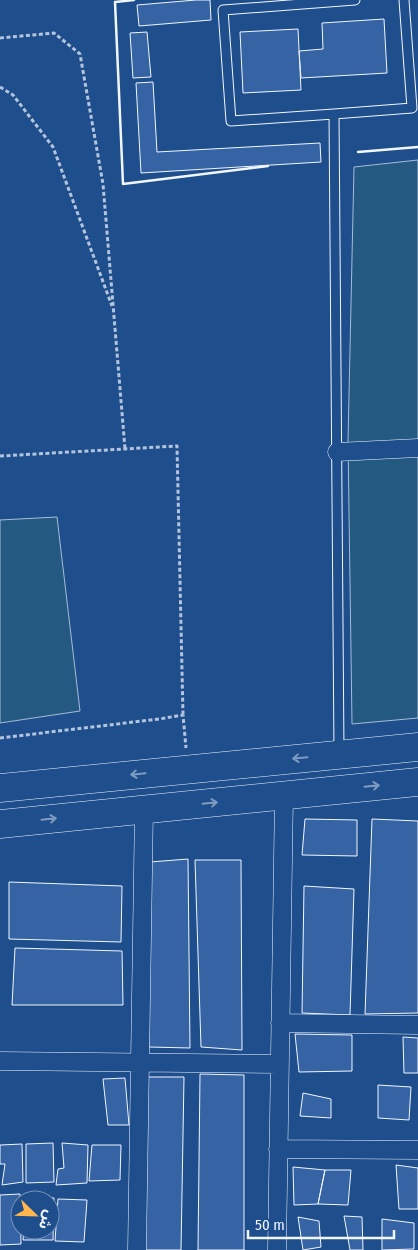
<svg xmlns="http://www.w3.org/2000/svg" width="418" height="1250" font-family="'Fira Sans Condensed','Noto Sans Arabic',sans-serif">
<rect width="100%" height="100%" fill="#1f4e8c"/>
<path fill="#245a82" stroke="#a8bbd7" d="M418 160V718L352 724 348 441 354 167Z
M57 517 80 711 0 723V520Z"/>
<path fill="#3563a3" stroke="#f2f6ff" d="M196 0H210L211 20 139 26 137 5Z
M384 19 387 73 301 78 299 51 323 49 322 23Z
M298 29 301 90 243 93 240 32Z
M147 32 151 77 133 78 130 33Z
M153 82 157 152 320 143 321 162 141 173 136 83Z
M305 819 357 820V856L302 855Z
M372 819 418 821V1013L365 1014Z
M188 859 190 1048 149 1047 150 862Z
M195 860H241L242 1050 201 1047Z
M9 882 122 886 121 942 9 939Z
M304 886 354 889 350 1015 302 1013Z
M15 948 122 951 123 1005H12Z
M295 1034 352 1035V1071L299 1072Z
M403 1037 418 1038V1073H404Z
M200 1074 244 1075V1250H198Z
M148 1077H184L181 1250H145Z
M125 1078 129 1125H108L103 1079Z
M378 1085 411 1087 409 1120 378 1118Z
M303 1093 331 1099V1118L300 1116Z
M53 1143 54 1182 26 1183V1144Z
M62 1143 88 1145 87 1183 56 1185 58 1169 64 1168Z
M22 1144 23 1182 2 1185 5 1164H0V1145Z
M92 1145H121L120 1180 89 1181Z
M396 1165 418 1168V1209H399Z
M293 1167 325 1170 318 1204 294 1205Z
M325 1170H351L348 1205 318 1204Z
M20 1194 21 1244 0 1245V1195Z
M26 1196 54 1198 53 1240H23L24 1230H50V1200H26Z
M58 1199 87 1200 84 1242 55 1241Z
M344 1216 362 1217 363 1250H350Z
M298 1217 319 1221 321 1247 303 1250Z
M382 1219 414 1223V1249L382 1250Z"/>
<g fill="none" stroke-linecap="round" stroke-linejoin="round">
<defs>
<path id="service" d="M355 0 223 10 231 121 334 114 412 108 404 0
M334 114 339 752"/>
<path id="minor" d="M337 452 418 448
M280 1023 418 1025
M0 1061 279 1064
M278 1149 418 1150
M137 1250 144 809
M277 1250 284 795"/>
<path id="primary" d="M0 788 418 747
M0 824 418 782"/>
</defs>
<use href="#service" stroke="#f2f6ff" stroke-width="11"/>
<use href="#minor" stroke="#f2f6ff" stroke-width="19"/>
<use href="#primary" stroke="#f2f6ff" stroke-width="29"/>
<path stroke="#b3c4dc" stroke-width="3" stroke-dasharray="4 2.5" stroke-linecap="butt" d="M0 38 54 33 80 54 103 184 125 449
M0 87 13 95 53 147 112 306
M0 456 177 446 183 715
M0 738 159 719 183 715 186 748"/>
<use href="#service" stroke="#1f4e8c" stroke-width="9"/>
<use href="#minor" stroke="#1f4e8c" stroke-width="18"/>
<use href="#primary" stroke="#1f4e8c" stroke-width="28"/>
<path stroke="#f2f6ff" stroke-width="2.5" d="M134 0 115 2 123 184 268 166
M358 152 418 147"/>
</g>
<defs><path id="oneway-shaft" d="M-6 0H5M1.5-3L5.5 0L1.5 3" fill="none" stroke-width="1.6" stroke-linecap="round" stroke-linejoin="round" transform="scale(1.25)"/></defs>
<g stroke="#7e9ac0">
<use href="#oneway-shaft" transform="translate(300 758) rotate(175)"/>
<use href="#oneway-shaft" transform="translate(138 774) rotate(174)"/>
<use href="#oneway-shaft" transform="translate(372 786) rotate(-6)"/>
<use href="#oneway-shaft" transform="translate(210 803) rotate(-6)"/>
<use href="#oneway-shaft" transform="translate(49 819) rotate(-6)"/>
</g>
<g transform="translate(35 1215) rotate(113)"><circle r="24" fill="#1f4e8c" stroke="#7391ba"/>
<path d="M0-4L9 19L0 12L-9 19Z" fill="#ffb74d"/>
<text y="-8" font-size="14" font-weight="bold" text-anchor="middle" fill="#f2f6ff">ش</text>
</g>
<path d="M248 1230v8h146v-8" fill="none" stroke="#f2f6ff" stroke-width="2.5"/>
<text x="255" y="1230" font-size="15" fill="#f2f6ff" stroke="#1f4e8c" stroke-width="4" paint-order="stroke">50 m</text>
</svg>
